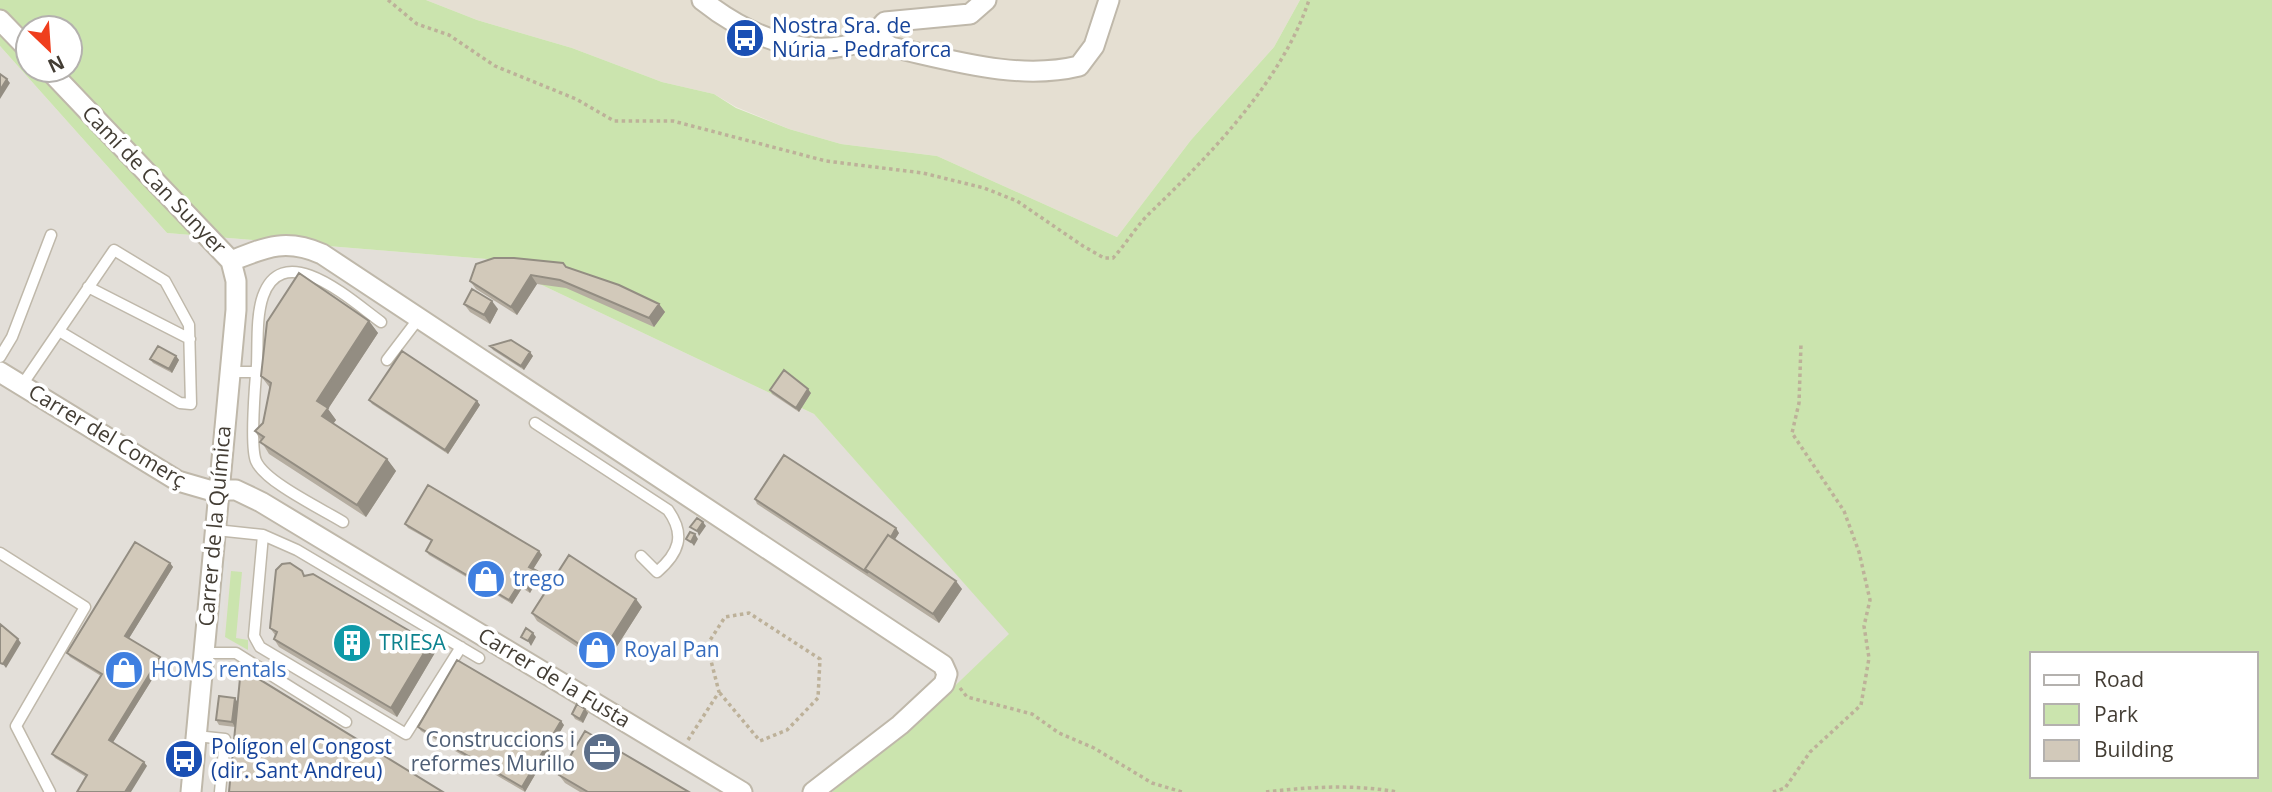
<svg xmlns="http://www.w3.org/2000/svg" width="2272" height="792" font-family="'Open Sans',sans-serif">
<rect width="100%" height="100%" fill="#f1ede4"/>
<path fill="#e5dfd2" d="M426 0H1300L1274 47 1191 140 1117 237 937 156 841 144 789 129 736 107 714 94 662 82 572 48 477 20Z"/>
<path fill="#e3dfd9" d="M0 46 167 233 487 259 814 414 1010 634 939 701 832 792H0Z"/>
<path fill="#cbe4ae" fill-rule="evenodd" d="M0 0H426L477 20 572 48 662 82 714 94 736 108 789 129 841 144 937 156 1117 237 1191 140 1274 47 1300 0H2272V792H832L939 701 1009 634 814 414 487 259 167 233 0 46ZM28 28H70V70H28ZM2032 654H2256V776H2032Z
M231 571 242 572 236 638 248 640V650L225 637Z"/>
<path fill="#e2e0dc" d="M220 561H228L222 634 215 633Z"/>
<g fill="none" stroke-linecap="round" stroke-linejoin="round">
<defs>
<path id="lane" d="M88 287 190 339
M0 357 12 337 51 235
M387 360 419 318
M230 372H256
M22 385 114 250 165 281 189 325 191 404 180 403 59 331
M535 423 668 510C686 535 679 553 657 572L641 556
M343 522C322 509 265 482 256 461 250 447 255 383 257 365 258 344 256 316 263 296 284 237 354 303 381 322
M216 530 263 535 297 550 479 658
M263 535 254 636 260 647 406 734 461 647
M0 553 85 607 16 726 50 792
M203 653H236L346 722
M196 736 225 739 220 792"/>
<path id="street" d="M702 0C747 36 809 62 865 40
M0 20 28 49
M877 31 885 22 970 14 986 0
M881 41 891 47C951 60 1018 81 1079 66L1094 46 1109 0
M49 70 231 261 236 281V310L191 792
M231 261C266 247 286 238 322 254L943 665 947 674 944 684 900 725 813 792
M0 372 178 481 209 490H236L261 502 742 792"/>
</defs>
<use href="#lane" stroke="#bfb8aa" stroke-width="13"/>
<use href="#street" stroke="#bfb8aa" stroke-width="23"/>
<path stroke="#bdb199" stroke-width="3.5" stroke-dasharray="3.5 3.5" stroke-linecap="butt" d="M388 0 417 24 449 35 495 66 576 99 614 121H673L826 161 923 173 984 188 1017 201 1083 246 1104 258H1113C1127 243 1138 223 1154 209 1213 152 1283 79 1309 0
M960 688 967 697 1032 714 1059 733 1094 748 1152 783 1182 792
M688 740 719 692 707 645 725 617 749 613 820 659 818 698 787 730 760 741 719 692
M1266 792C1309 787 1353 784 1397 792
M1773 792 1785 788 1810 752 1861 705 1869 658 1864 626 1870 600 1859 552 1844 511 1792 433 1799 403 1801 344"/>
<use href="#lane" stroke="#fff" stroke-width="10"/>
<use href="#street" stroke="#fff" stroke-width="19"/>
</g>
<path fill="#b5ada0" d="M566 267 659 304 665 312 654 327 566 288 537 284 517 315 476 289 470 281Z
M464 304 498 309 490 324 470 312Z
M369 321 378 333 328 409 336 420 333 424 387 459 396 471 366 517 269 454 255 431 263 423 270 388 261 376Z
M490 346 533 356 524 370 493 350Z
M176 356 179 360 172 373 153 363 150 359Z
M770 390 811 393 799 412 772 394Z
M369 400 477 401 480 405 448 454 372 404Z
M755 499 899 533 895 539 962 589 939 623 757 504Z
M405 524 539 551 542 555 533 569 537 571 540 575 530 593 522 588 512 604 429 555 426 551 431 541 408 528Z
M170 563 173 567 129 638 160 657 163 662 113 742 147 766 86 777 55 758 52 754 101 676 70 657 67 653Z
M305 576 430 643 436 651 397 717 279 647 274 639 275 635 270 628Z
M642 607 605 665 537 621 532 613Z
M585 709 588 713 583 723 575 719 572 714Z
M236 715 235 727 219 725 216 720Z
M564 725 525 792 421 731 418 727Z
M559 775 689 792H580L565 783Z"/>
<path fill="#938d82" d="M7 79 10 83 0 99V90Z
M531 275 537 284 517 315 511 307Z
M492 301 498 309 490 324 484 315Z
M659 304 665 312 654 327 649 318Z
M369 321 378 333 328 409 336 420 330 428 322 416 317 401Z
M530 352 533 356 524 370 521 366Z
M176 356 179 360 172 373 169 369Z
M808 389 811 393 799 412 796 408Z
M477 401 480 405 448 454 445 450Z
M387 459 396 471 366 517 357 505Z
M703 522 706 526 699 536 697 531Z
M896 528 899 533 873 574 869 571Z
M695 534 698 539 694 546 691 542Z
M539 551 542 555 532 571 529 567Z
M170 563 173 567 128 640 125 636Z
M537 571 540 575 530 593 527 588Z
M956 581 962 589 939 623 933 614Z
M519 584 522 588 512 604 509 600Z
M636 599 642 607 605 665 599 657Z
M533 633 536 637 531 646 528 641Z
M18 639 21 643 6 668 3 664Z
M430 643 436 651 397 717 391 708Z
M160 657 163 662 112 744 109 740Z
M235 698 238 703 235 727 232 722Z
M585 709 588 713 583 723 580 719Z
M561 721 564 725 525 792 522 787Z
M144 762 147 766 131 792H125Z"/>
<path fill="#d2c9ba" stroke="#938d82" stroke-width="2" d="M0 74 7 79 0 90Z
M494 258H514L563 263 566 267 619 285 659 304 649 318 560 280 531 275 511 307 470 281 476 264Z
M299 273 369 321 317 401 328 408 322 416 387 459 357 505 260 442 264 437 255 431 263 423 271 383 261 376 267 322Z
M472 289 492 301 484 315 464 304Z
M511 340 530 352 521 366 490 346Z
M158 346 176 356 169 369 150 359Z
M402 351 477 401 445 450 369 400Z
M784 370 808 389 796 408 770 390Z
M784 455 896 528 891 537 888 535 865 569 868 573 755 499Z
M428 485 539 551 529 567 537 571 527 588 519 584 509 600 426 551 432 540 405 524Z
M697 518 703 522 697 531 690 527Z
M690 532 695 534 691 542 686 539Z
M888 535 956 581 933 614 865 569Z
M135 542 170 563 125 636 160 657 109 740 144 762 125 792H77L87 775 52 754 102 674 67 653Z
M569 555 636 599 599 657 532 613Z
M290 563 302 571 304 576 313 574 430 643 391 708 274 639 277 632 270 628 276 570 282 564Z
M0 624 18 639 3 664 0 663Z
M526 628 533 633 528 641 521 637Z
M457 660 561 721 522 787 418 727Z
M241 668 443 792H229Z
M219 696 235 698 232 722 216 720Z
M577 704 585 709 580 719 572 714Z
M585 731 689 792H588L559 775Z"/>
<defs>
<symbol id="bus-disc" viewBox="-11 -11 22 22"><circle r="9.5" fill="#1a4fb4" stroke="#fff"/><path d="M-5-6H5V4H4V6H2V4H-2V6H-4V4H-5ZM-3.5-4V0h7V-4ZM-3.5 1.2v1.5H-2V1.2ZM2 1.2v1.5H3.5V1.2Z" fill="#fff"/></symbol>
<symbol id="shop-disc" viewBox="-11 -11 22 22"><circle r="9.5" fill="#3f7fe0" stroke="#fff"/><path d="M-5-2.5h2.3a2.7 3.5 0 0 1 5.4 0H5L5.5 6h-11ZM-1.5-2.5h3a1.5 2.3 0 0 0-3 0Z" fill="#fff"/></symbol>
<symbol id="building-disc" viewBox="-11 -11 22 22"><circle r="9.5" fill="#0f9aa8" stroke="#fff"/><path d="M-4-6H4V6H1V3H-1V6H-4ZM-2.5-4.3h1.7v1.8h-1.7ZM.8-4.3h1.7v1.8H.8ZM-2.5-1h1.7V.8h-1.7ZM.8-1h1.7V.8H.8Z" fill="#fff"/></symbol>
<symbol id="office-disc" viewBox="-11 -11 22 22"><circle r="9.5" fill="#5c6f8a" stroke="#fff"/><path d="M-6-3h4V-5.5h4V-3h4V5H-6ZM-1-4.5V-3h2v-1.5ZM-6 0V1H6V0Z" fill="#fff"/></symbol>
</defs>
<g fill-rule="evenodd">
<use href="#bus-disc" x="723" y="16" width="44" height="44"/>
<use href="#shop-disc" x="464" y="557" width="44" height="44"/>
<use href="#building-disc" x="330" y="621" width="44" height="44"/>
<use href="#shop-disc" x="575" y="628" width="44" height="44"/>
<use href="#shop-disc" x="102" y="648" width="44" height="44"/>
<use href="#office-disc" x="580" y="730" width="44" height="44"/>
<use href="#bus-disc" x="162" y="737" width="44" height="44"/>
</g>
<g text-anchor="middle" stroke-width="7" stroke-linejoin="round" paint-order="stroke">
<g font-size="21" fill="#164399" stroke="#fff" text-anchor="start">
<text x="772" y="33">Nostra Sra. de<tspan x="772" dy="24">Núria - Pedraforca</tspan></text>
<text x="211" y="754">Polígon el Congost<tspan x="211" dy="24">(dir. Sant Andreu)</tspan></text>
</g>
<g font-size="21" fill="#433d34" stroke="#fff">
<text transform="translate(154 180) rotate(46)" y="7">Camí de Can Sunyer</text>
<text transform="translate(107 436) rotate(31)" y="7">Carrer del Comerç</text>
<text transform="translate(215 526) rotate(-85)" y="7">Carrer de la Química</text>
<text transform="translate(554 678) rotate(31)" y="7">Carrer de la Fusta</text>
</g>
<g font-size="21" fill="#366cbe" stroke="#fff" text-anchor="start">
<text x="513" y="586">trego</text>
<text x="624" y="657">Royal Pan</text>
<text x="151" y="677">HOMS rentals</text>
</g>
<g font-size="21" fill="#0d838f" stroke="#fff" text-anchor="start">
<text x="379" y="650">TRIESA</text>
</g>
<g font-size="21" fill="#4e5e75" stroke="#fff" text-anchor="end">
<text x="575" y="747">Construccions i<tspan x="575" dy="24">reformes Murillo</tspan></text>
</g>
</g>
<rect x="2030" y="652" width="228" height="126" fill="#ffffff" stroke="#b4b1ae" stroke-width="2"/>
<rect x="2044" y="675" width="35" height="10" fill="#ffffff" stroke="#b4b1ae" stroke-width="2"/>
<text x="2094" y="687" font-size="21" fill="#433d34">Road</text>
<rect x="2044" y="704" width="35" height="21" fill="#cbe4ae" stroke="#b4b1ae" stroke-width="2"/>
<text x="2094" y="722" font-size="21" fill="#433d34">Park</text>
<rect x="2044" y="740" width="35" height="21" fill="#d2c9ba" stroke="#b4b1ae" stroke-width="2"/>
<text x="2094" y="757" font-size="21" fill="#433d34">Building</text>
<g transform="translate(49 49) rotate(155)"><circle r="33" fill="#ffffff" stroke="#b4b1ae" stroke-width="2"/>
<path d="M0-5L12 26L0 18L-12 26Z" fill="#ef3e1d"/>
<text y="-10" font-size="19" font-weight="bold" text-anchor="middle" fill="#433d34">N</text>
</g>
</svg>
